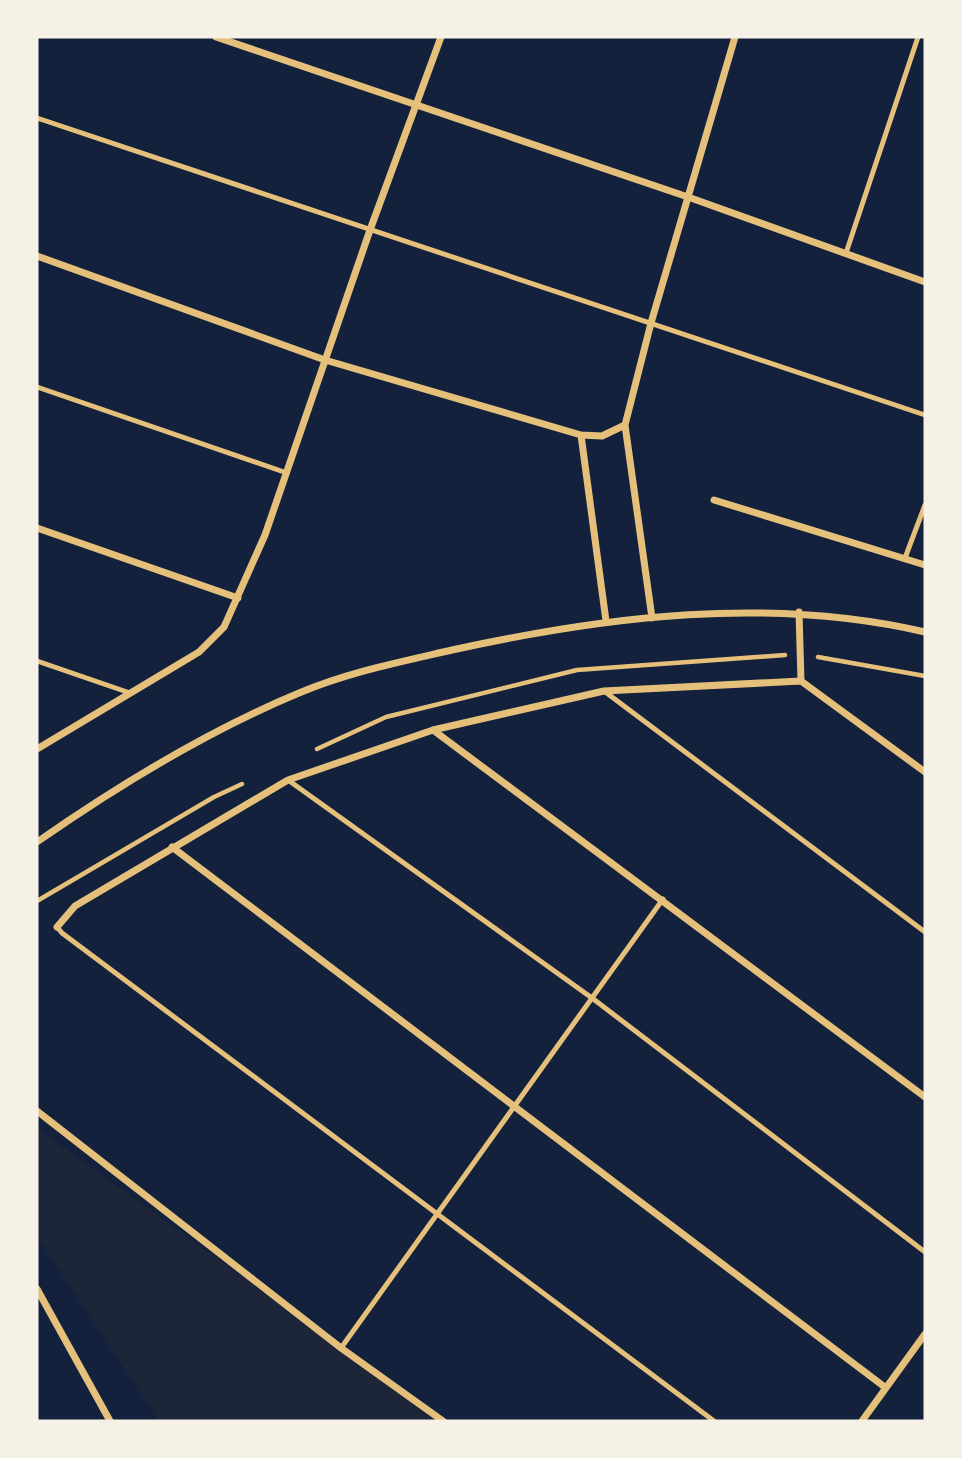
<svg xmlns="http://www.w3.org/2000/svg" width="962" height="1458" font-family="Georgia,serif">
<rect width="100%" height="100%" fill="#14213d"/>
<path fill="#1d2539" d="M37 1128 442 1421H159L37 1237Z"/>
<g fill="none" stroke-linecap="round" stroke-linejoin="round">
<path stroke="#e5c07b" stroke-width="4.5" d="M818 657 925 676
M317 749 386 717 577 670 785 655
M37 901 214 797 242 784"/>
<path stroke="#e5c07b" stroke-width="5" d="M37 118 925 415
M846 253 918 37
M37 387 287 473
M905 558 925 505
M37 661 130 693
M604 691 925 932
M288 780 592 998 925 1252
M57 927 62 933 714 1421
M341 1348 663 899"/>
<path stroke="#e5c07b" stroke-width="7" d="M216 37 688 197 925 282
M37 256 325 360 581 435 602 436 625 425
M581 435 606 621
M714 500 925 565
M37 528 238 598
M799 612 801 681
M652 618 625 425 651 323 735 37
M801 681 925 772
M433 730 925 1097
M37 749 199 652 224 627 265 535 370 230 441 37
M37 842C119 785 207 731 299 693 349 672 400 662 452 650 607 616 769 596 925 632
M172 847 886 1388
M57 927 75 906 288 780 433 730 604 691 801 681
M37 1111 341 1348 443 1421
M37 1289 110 1421
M862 1421 925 1334"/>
</g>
<rect width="962" height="1458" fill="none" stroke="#f6f1e7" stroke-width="77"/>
</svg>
